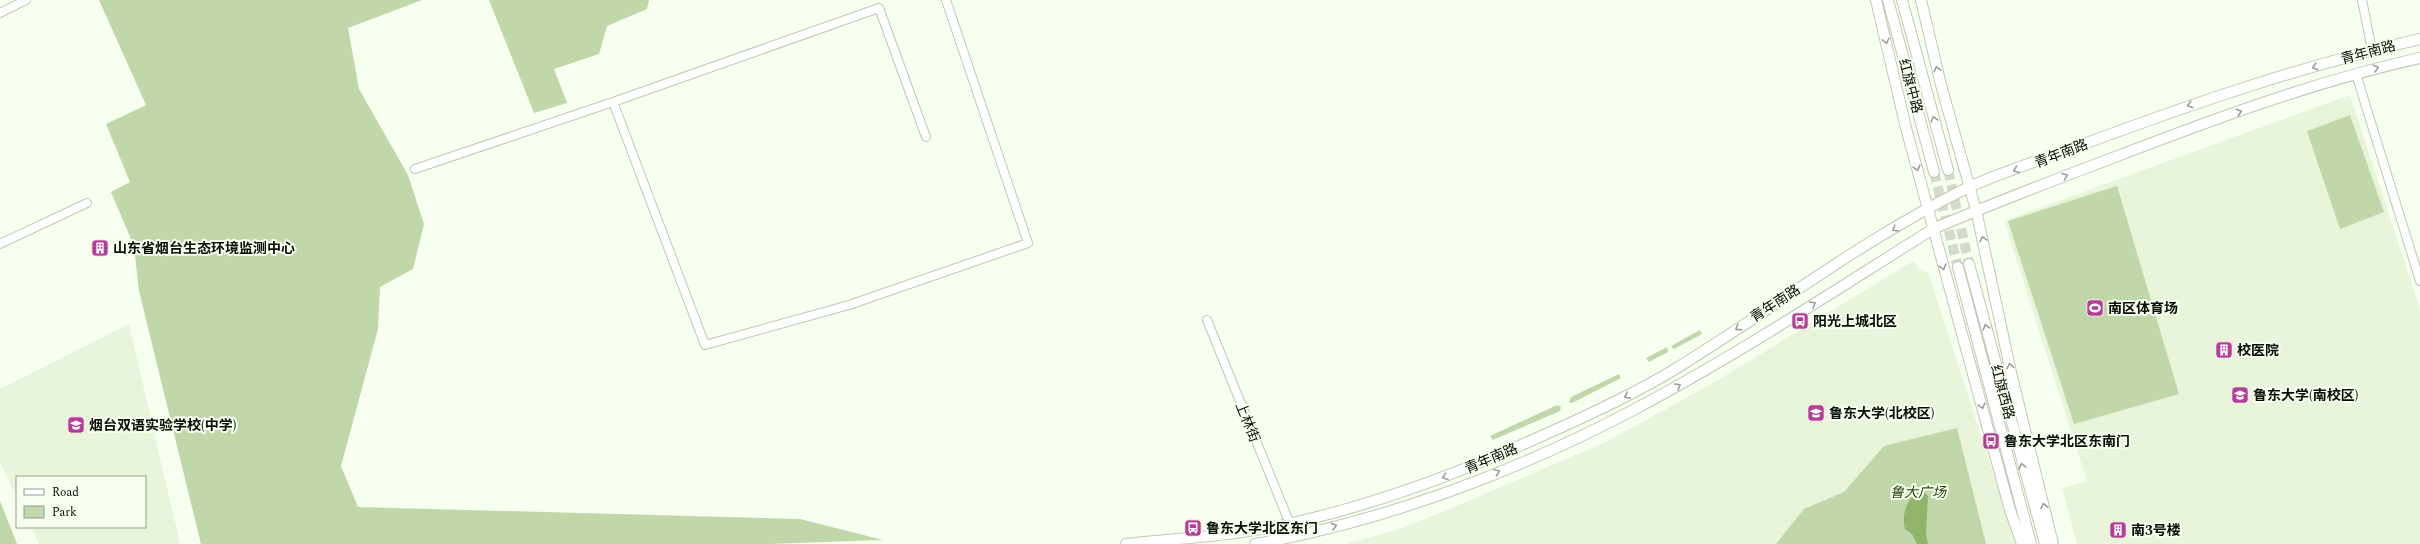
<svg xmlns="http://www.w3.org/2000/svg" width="2420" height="544" font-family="Spectral,'Noto Sans SC',serif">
<rect width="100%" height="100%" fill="#f7ffef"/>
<path fill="#e8f5db" d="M2350 95 2420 309V544H2077L2062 488 2087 481 2004 221Z
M1913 261 1922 271 1928 272 2016 544H1346L1397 530 1435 515 1604 443 1713 383Z
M129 324 180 544H39L31 527H145V477H17V498L0 462V389Z"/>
<path fill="#c0d7a9" d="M99 0H422L348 28 359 89 408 175 424 224 413 269 380 287 378 329 341 466 358 507 800 519 883 540 769 544H201L139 291 134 246 111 192 130 182 106 124 146 105Z
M489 0H649L647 9 607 26 599 54 554 69 567 103 534 113Z
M2350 115 2384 212 2340 229 2307 131Z
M2117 186 2179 394 2074 424 2008 221Z
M1700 330 1702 334 1674 349 1671 346Z
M1667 347 1668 352 1649 362 1646 358Z
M1619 374 1621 378 1572 403 1569 402 1571 397Z
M1557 405 1561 407 1560 411 1493 440 1490 436Z
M1957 428 1986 544H1776L1804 509 1844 492 1884 446Z
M0 501 17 544H0Z"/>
<path fill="#92b56c" d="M1923 491 1928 496 1926 535 1928 544H1917L1912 534 1905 529C1901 515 1907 494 1923 491Z"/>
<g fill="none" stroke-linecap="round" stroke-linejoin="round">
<path stroke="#d3dbcc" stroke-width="10" stroke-dasharray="10 5" stroke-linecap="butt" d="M1948 170 1969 264
M1934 172 1958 267"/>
<defs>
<path id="minor" d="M2362 0 2372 50
M0 13 26 0
M2356 74 2420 281
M613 102 705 345 849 305 1028 243 946 0
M415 169 613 102 879 8 926 137
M0 244 87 203
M1207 320 1290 524"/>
<path id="major" d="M1876 0 1906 128 2010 510 2022 544
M1888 0 1934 172
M1902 0 1948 170
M1921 0 1941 85 1976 210 2012 377 2053 544
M1969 264 2045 544
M1958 267 2031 544
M1126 544C1184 538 1244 535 1301 521 1386 501 1467 470 1546 434 1589 415 1632 395 1672 371 1770 311 1862 240 1965 189 2003 171 2045 159 2084 144 2194 103 2305 65 2420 39
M1255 544C1386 521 1518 471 1635 409 1737 355 1834 291 1933 229 1993 203 2054 180 2115 157 2214 119 2316 81 2420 58"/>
</defs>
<use href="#minor" stroke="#bfc9b6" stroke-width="10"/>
<use href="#major" stroke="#bfc9b6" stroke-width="12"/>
<use href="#minor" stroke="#fff" stroke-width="8"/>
<use href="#major" stroke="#fff" stroke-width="10"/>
</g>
<defs><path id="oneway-chevron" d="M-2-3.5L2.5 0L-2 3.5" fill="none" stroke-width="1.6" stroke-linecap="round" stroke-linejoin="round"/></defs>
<g stroke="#9d9e9c">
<use href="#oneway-chevron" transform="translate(1886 41) rotate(77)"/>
<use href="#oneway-chevron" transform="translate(2315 67) rotate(163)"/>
<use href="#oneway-chevron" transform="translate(2376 68) rotate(-15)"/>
<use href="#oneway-chevron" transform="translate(1937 69) rotate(-104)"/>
<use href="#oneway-chevron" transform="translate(2190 105) rotate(162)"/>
<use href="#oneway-chevron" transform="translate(2239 112) rotate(-18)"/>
<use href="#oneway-chevron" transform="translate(1934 119) rotate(-105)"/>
<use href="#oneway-chevron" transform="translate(1917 168) rotate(74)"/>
<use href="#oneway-chevron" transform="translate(2016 170) rotate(159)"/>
<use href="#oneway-chevron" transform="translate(2065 176) rotate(-21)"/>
<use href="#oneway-chevron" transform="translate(1895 229) rotate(149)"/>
<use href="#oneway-chevron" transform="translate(1983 239) rotate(-103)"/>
<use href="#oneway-chevron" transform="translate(1943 267) rotate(74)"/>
<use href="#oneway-chevron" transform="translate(1813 304) rotate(-32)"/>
<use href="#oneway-chevron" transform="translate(1986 327) rotate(-105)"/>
<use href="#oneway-chevron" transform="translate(1738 328) rotate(147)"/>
<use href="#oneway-chevron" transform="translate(2010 366) rotate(-100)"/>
<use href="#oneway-chevron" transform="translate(1678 386) rotate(-30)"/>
<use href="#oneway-chevron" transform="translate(1627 396) rotate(152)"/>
<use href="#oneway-chevron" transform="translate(1982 406) rotate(75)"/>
<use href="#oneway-chevron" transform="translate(2022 466) rotate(-105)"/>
<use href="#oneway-chevron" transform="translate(1497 472) rotate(-22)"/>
<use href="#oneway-chevron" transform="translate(1445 477) rotate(160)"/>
<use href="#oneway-chevron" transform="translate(2044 506) rotate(-103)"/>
<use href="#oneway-chevron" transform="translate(1334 526) rotate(-16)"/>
</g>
<defs>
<symbol id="building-square" viewBox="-11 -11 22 22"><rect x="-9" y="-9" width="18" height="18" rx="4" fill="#b43e96" stroke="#f7ffef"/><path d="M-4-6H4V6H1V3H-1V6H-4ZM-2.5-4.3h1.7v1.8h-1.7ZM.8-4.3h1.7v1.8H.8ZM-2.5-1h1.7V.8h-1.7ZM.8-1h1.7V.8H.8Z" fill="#fff"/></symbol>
<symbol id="stadium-square" viewBox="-11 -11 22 22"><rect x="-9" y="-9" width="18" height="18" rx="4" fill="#b43e96" stroke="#f7ffef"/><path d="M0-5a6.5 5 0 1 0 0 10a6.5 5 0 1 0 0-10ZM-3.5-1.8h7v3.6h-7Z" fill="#fff"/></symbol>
<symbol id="bus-square" viewBox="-11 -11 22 22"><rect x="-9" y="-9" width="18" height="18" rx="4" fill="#b43e96" stroke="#f7ffef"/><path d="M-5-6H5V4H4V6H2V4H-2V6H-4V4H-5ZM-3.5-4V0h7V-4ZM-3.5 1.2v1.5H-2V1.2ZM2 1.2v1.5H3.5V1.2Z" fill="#fff"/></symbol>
<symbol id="university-square" viewBox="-11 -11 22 22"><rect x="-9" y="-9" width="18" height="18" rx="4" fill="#b43e96" stroke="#f7ffef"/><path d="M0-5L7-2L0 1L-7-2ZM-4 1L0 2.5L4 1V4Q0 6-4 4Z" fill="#fff"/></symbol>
<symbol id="school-square" viewBox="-11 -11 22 22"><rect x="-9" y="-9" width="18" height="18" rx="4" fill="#b43e96" stroke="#f7ffef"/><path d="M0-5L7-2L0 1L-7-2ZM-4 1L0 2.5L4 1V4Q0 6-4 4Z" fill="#fff"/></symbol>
</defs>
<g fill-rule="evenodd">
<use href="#building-square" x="90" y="238" width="20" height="20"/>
<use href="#stadium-square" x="2085" y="298" width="20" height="20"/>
<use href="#bus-square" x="1790" y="311" width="20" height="20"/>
<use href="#building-square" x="2214" y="340" width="20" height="20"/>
<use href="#university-square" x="2230" y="385" width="20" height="20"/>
<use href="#university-square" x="1806" y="403" width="20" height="20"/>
<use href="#school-square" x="66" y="415" width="20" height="20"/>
<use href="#bus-square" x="1981" y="431" width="20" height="20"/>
<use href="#bus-square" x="1183" y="518" width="20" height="20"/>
<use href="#building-square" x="2108" y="520" width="20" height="20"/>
</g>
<g text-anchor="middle" stroke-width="4" stroke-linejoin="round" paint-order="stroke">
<g font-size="14" fill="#090c07" stroke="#f7ffef">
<text transform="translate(2368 52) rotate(-15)" y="5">青年南路</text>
<text transform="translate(1911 86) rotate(75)" y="5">红旗中路</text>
<text transform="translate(2061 153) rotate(-21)" y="5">青年南路</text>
<text transform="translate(1775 303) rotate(-33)" y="5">青年南路</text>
<text transform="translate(2003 392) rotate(75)" y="5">红旗西路</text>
<text transform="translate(1248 422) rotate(68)" y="5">上林街</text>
<text transform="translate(1491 458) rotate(-23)" y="5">青年南路</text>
</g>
<g font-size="14" font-weight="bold" fill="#090c07" stroke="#f7ffef" text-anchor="start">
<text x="113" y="253">山东省烟台生态环境监测中心</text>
<text x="2108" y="313">南区体育场</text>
<text x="1813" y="326">阳光上城北区</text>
<text x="2237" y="355">校医院</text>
<text x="2253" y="400">鲁东大学(南校区)</text>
<text x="1829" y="418">鲁东大学(北校区)</text>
<text x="89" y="430">烟台双语实验学校(中学)</text>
<text x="2004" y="446">鲁东大学北区东南门</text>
<text x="1206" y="533">鲁东大学北区东门</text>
<text x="2131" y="535">南3号楼</text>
</g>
<g font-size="14" font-style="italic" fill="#2e4410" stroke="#f7ffef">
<text x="1918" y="497">鲁大广场</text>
</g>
</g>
<rect x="16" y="476" width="130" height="52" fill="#f7ffef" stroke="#989e92"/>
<rect x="24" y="489" width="20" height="6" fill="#ffffff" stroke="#989e92"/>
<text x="52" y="496" font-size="12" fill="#090c07">Road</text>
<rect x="24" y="506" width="20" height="12" fill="#c0d7a9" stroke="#989e92"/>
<text x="52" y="516" font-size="12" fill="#090c07">Park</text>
</svg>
